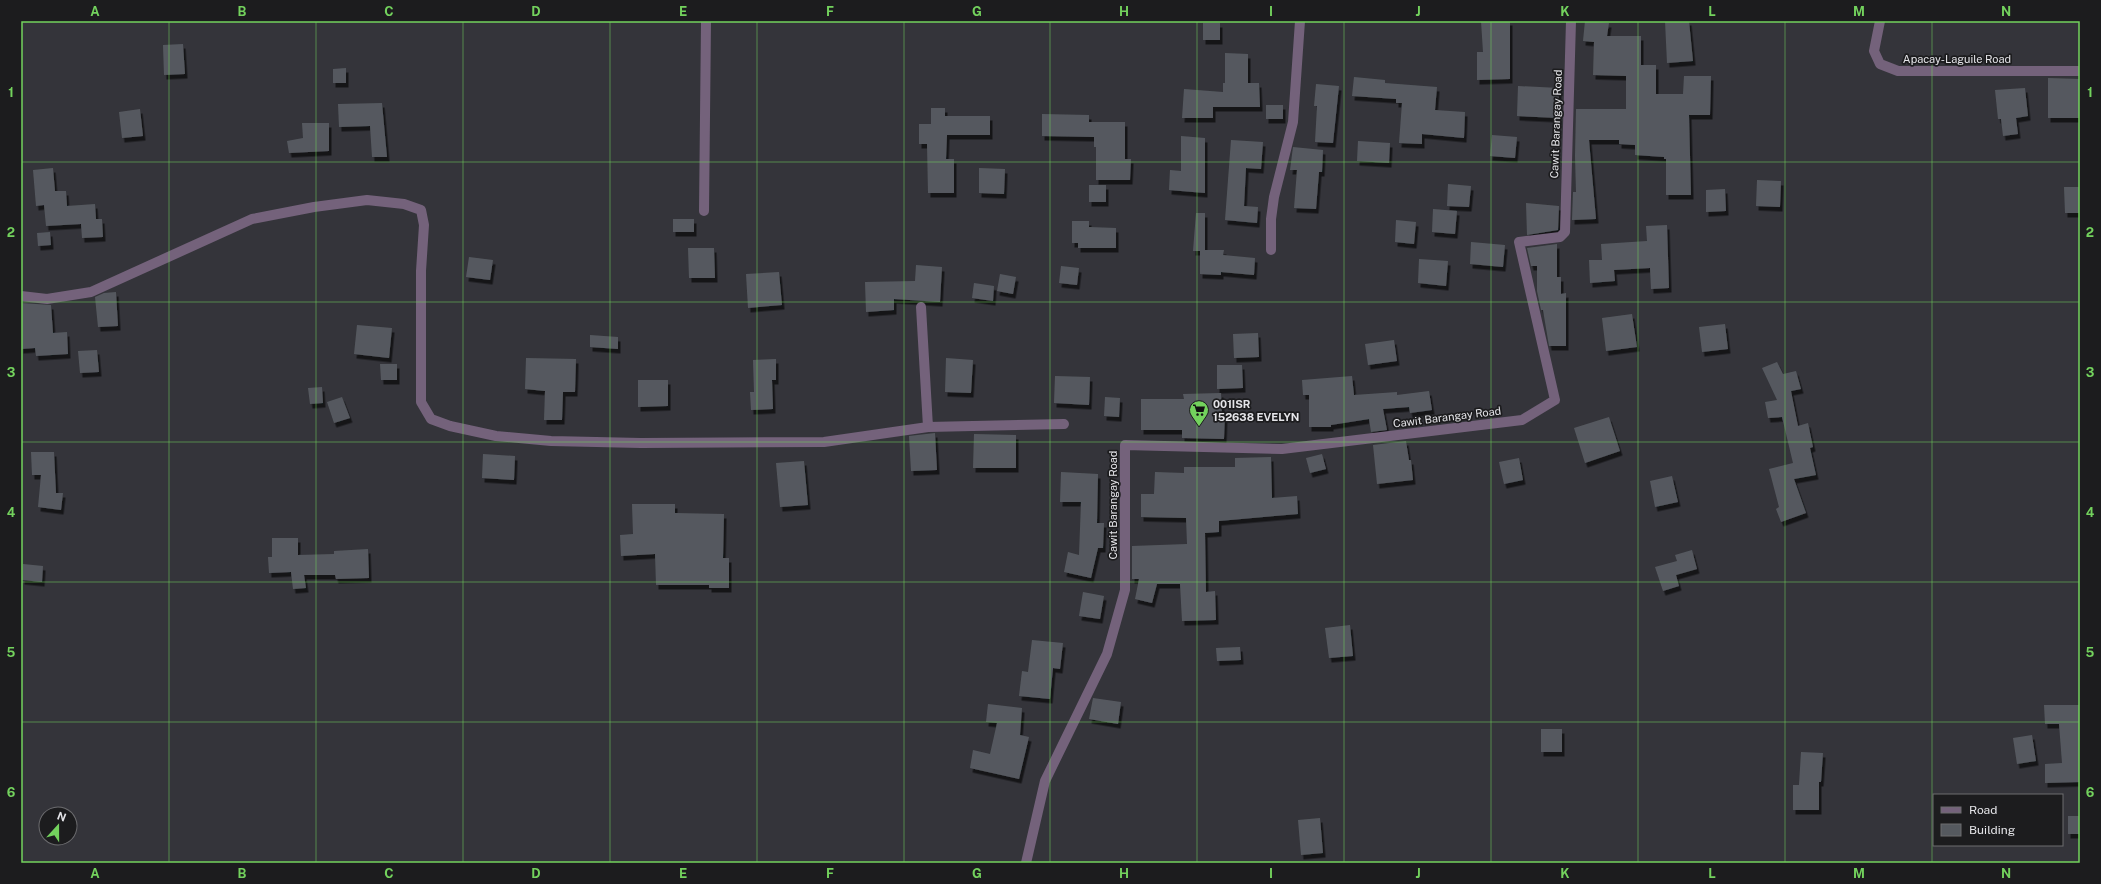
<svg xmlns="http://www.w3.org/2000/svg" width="2101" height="884" font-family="'Public Sans',sans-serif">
<defs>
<filter id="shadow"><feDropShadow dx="2.5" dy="4.5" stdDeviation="0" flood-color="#0009"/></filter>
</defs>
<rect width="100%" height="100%" fill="#34343a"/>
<path fill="#55595f" filter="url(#shadow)" d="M1481 21H1510V79L1477 80V52H1483Z
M1585 21 1609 23 1607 36H1641V65H1656V94H1683L1684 76H1711L1710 115H1689L1691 195H1666V159H1664V157L1635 155V145L1619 144V140H1589L1596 219 1572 220 1573 192H1576L1575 156 1576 109H1626V76L1593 75 1594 42 1583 41Z
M1665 21H1689L1693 61 1667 63Z
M1203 23H1220V40H1203Z
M183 44 185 74 164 75 163 45Z
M1225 53 1248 54V83H1259L1260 107H1213V118H1182L1184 89 1223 92V83H1225Z
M346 68V83H333V69Z
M1354 77 1385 80V83L1437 87 1435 110 1465 112 1464 138 1422 134V144L1399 143 1402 103H1396V99L1352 96Z
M2048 78 2080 79V118H2048Z
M1316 84 1339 86 1333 143 1315 142 1317 106H1314Z
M1518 86 1559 88 1558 118 1517 116Z
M2025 88 2028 116 2016 118 2018 134 2003 136 2001 119H1998L1995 90Z
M382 103 387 157H372L370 126 339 127 338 104Z
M1266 105H1283V119H1266Z
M931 108H945V116H990V135H947L946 159H954V193H928L927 144H919V124H931Z
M140 109 143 136 122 138 119 112Z
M1042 114 1089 115V122H1125V159H1131L1130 180H1096V147H1094V137L1042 136Z
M302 123H329V151L289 153 287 141 303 138Z
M1492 135 1517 137 1515 158 1490 156Z
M1181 136 1205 138V193L1169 190 1170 170 1181 171Z
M1231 140 1263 142 1261 169 1246 168 1244 206 1258 207 1257 223 1225 220Z
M1358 141 1390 143 1389 163 1357 161Z
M1293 147 1323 150 1322 172H1319L1316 209 1294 208 1297 170H1290Z
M53 168 55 191H66L67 206 95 204 96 219H102L103 237 82 238 81 224 46 226 44 205 36 206 33 170Z
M979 168 1005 169 1004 194 979 193Z
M1757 180 1781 181 1780 207 1756 206Z
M1448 184 1471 186 1469 207 1447 206Z
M1089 185H1106V202H1089Z
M2064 187H2080V213H2065Z
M1725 189 1726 211 1706 212V190Z
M1526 203 1559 206 1558 230 1527 235Z
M1433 209 1457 211 1455 234 1432 232Z
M1196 213H1205V250H1224L1223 255 1255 258 1254 275 1221 272V275L1200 274V251H1193Z
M673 219H694V232H673Z
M1396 220 1416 222 1414 244 1395 242Z
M1072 221H1089V227L1116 228V248H1078V243H1072Z
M1667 225 1669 288 1651 289 1650 268 1614 270 1615 281 1590 283 1589 260H1602L1601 244 1647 241 1646 226Z
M50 232 51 245 38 246 37 233Z
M1471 242 1505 245 1503 267 1470 264Z
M1557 244V277H1561V294L1566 293V346H1549L1543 310H1541L1537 291V266H1531L1527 248Z
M688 248H714L715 278H689Z
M469 257 493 260 490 280 466 277Z
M1419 259 1448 261 1446 286 1418 283Z
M916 265 942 267 940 302 894 299V310L866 312 865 282 915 281Z
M1061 266 1079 268 1077 285 1059 283Z
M779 272 782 305 748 308 746 274Z
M1000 274 1016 277 1013 294 997 291Z
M974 283 994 286 993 301 972 298Z
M116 292 118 326 98 327 95 297 104 293Z
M21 303 51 305 53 333 67 332 68 354 36 356 35 348 21 349Z
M1632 314 1637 347 1606 351 1602 318Z
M1725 324 1728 349 1702 352 1699 327Z
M357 325 392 328 389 358 354 354Z
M1258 333 1259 357 1234 358 1233 334Z
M590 335 618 337V349L590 347Z
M1394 340 1397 361 1368 365 1365 344Z
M97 350 99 372 80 373 78 351Z
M526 358 576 359 575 392H563L562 420H544L545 391 525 389Z
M946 358 973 360 971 393 945 392Z
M776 359V380H772L773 409 751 410 750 392H754L753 360Z
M1777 362 1783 374 1796 371 1801 389 1791 391 1798 426 1808 423 1813 447 1810 448 1816 475 1794 479 1806 513 1781 522 1776 509 1779 507 1769 469 1793 463 1782 417 1768 418 1765 402 1777 400 1762 368Z
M380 364H397V380H381Z
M1217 365H1242L1243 388 1217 389Z
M1055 376 1090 377 1089 405 1054 403Z
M1352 376 1354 395 1397 392V395L1429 391 1432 410 1410 413 1409 407 1383 409 1387 430 1371 432 1369 419 1331 425V427H1309V395H1303L1302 380Z
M638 380H668V406L638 407Z
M322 387 323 403 310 404 308 388Z
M1221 393 1222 413H1225L1224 439 1182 438V430H1141V399H1184L1183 394Z
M342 397 350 418 334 423 327 402Z
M1105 397 1120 398 1119 417 1104 416Z
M1609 417 1620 451 1585 463 1574 428Z
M935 433 937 470 911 471 909 436Z
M974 434 1016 435V468H973Z
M1406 441 1409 460H1411L1413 480 1377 484 1373 445Z
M31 452H54L56 493H63L61 510 38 507 41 475H32Z
M483 454 515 456 514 480 482 478Z
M1322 454 1326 469 1310 473 1306 458Z
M1271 457 1272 498 1297 496 1298 514 1219 521V532L1205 533 1206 592 1215 591 1216 620 1182 621 1180 584H1157L1152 603 1135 599 1139 579H1132V546L1187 544 1186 518 1141 517V494H1154L1155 472 1184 473V467H1235V458Z
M1519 458 1523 480 1504 484 1499 462Z
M804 461 808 505 780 507 776 463Z
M1061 472 1098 474 1097 523H1104L1103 548H1098L1091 578 1064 572 1068 552 1079 555 1081 502H1060Z
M1672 476 1678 502 1655 507 1650 481Z
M632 504H675V513L724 514 723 558H729V588H709V585H656L655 554 621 556 620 535 633 534Z
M272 538H298V555L334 554V551L368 549 369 578 336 579 335 575H304L306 588 293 589 291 572 269 573 268 557H272Z
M1692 550 1697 569 1676 575 1679 586 1663 591 1655 567 1677 561 1675 555Z
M23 564 43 566 42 582 22 580Z
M1083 592 1104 596 1100 619 1079 616Z
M1350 625 1353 656 1329 658 1325 628Z
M1032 640 1063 643 1060 669 1053 668 1050 699 1019 696 1022 671 1028 672Z
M1240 647 1241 660 1217 661 1216 648Z
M1093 698 1121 702 1118 724 1089 719Z
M988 704 1022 708 1020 735 1029 737 1019 779 970 768 973 750 990 754 997 723 986 722Z
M2044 705H2079L2080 782 2045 783V764L2062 763 2059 724H2045Z
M1541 729H1562V752H1541Z
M2032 735 2036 761 2017 764 2013 738Z
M1801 752 1823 753 1821 782H1819V810H1793V785H1799Z
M2068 816H2080V834H2068Z
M1320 818 1323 853 1301 855 1298 820Z"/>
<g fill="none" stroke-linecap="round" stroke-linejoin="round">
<path stroke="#74627b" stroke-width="10" d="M1880 21 1874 51 1880 64 1898 71H2080
M704 211 706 21
M1271 250V219L1274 197 1293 122 1300 21
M21 296 47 299 91 292 252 219 314 207 367 200 404 204 421 210 424 225 421 271V402L431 419 450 426 496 436 551 441 641 443 824 442 928 427 1064 424
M921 307 928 427
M1026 863 1045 781 1107 654 1125 590V445L1282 449 1522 420 1555 400 1519 242 1560 237 1565 232 1571 21"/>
</g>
<path fill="none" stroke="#73d25d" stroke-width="1" stroke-opacity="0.55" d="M169 21V863M316 21V863M463 21V863M610 21V863M757 21V863M904 21V863M1050 21V863M1197 21V863M1344 21V863M1491 21V863M1638 21V863M1785 21V863M1932 21V863M21 162H2080M21 302H2080M21 442H2080M21 582H2080M21 722H2080"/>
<defs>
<symbol id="supermarket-pin" viewBox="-11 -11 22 30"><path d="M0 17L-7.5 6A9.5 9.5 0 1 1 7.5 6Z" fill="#73d25d" stroke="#1c1c1e"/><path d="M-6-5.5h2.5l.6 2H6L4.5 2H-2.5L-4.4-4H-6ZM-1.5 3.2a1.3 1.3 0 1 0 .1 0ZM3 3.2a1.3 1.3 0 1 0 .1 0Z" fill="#111"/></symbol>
</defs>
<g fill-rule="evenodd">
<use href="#supermarket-pin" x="1188" y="399" width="22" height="30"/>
</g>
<g text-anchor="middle" stroke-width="3.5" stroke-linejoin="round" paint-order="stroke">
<g font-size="11" fill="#e5e5e9" stroke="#1c1c1e">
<text x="1957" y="63">Apacay-Laguile Road</text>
<text transform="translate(1556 124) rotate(-88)" y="4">Cawit Barangay Road</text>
<text transform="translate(1447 417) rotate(-7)" y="4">Cawit Barangay Road</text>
<text transform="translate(1113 505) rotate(-90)" y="4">Cawit Barangay Road</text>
</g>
<g font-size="11" font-weight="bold" fill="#e5e5e9" stroke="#1c1c1e" text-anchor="start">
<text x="1213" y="408">001ISR<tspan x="1213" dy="13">152638 EVELYN</tspan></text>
</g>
</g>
<rect width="2101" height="884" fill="none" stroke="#1c1c1e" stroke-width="44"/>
<rect x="1933" y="794" width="130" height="52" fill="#1c1c1e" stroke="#6c6c6f"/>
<rect x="1941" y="807" width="20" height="6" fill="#74627b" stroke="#6c6c6f"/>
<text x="1969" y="814" font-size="12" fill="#e5e5e9">Road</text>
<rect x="1941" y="824" width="20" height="12" fill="#55595f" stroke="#6c6c6f"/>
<text x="1969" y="834" font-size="12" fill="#e5e5e9">Building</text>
<g transform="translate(58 826) rotate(21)"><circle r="19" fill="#1c1c1e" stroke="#6c6c6f"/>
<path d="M0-3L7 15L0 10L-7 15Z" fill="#73d25d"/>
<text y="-6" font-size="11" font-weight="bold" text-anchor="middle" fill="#e5e5e9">N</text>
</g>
<rect x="22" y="22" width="2057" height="840" fill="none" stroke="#73d25d" stroke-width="1.5"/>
<g font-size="13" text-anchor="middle" font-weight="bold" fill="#73d25d">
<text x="95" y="16">A</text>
<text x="242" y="16">B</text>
<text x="389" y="16">C</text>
<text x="536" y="16">D</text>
<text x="683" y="16">E</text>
<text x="830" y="16">F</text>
<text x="977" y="16">G</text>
<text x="1124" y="16">H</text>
<text x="1271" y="16">I</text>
<text x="1418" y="16">J</text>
<text x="1565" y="16">K</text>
<text x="1712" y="16">L</text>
<text x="1859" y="16">M</text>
<text x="2006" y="16">N</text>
<text x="11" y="97">1</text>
<text x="2090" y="97">1</text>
<text x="11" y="237">2</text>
<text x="2090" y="237">2</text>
<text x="11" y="377">3</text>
<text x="2090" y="377">3</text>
<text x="11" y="517">4</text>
<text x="2090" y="517">4</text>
<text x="11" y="657">5</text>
<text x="2090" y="657">5</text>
<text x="11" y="797">6</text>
<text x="2090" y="797">6</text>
<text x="95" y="878">A</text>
<text x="242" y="878">B</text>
<text x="389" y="878">C</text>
<text x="536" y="878">D</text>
<text x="683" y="878">E</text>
<text x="830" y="878">F</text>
<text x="977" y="878">G</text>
<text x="1124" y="878">H</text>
<text x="1271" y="878">I</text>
<text x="1418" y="878">J</text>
<text x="1565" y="878">K</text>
<text x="1712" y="878">L</text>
<text x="1859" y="878">M</text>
<text x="2006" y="878">N</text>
</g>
</svg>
